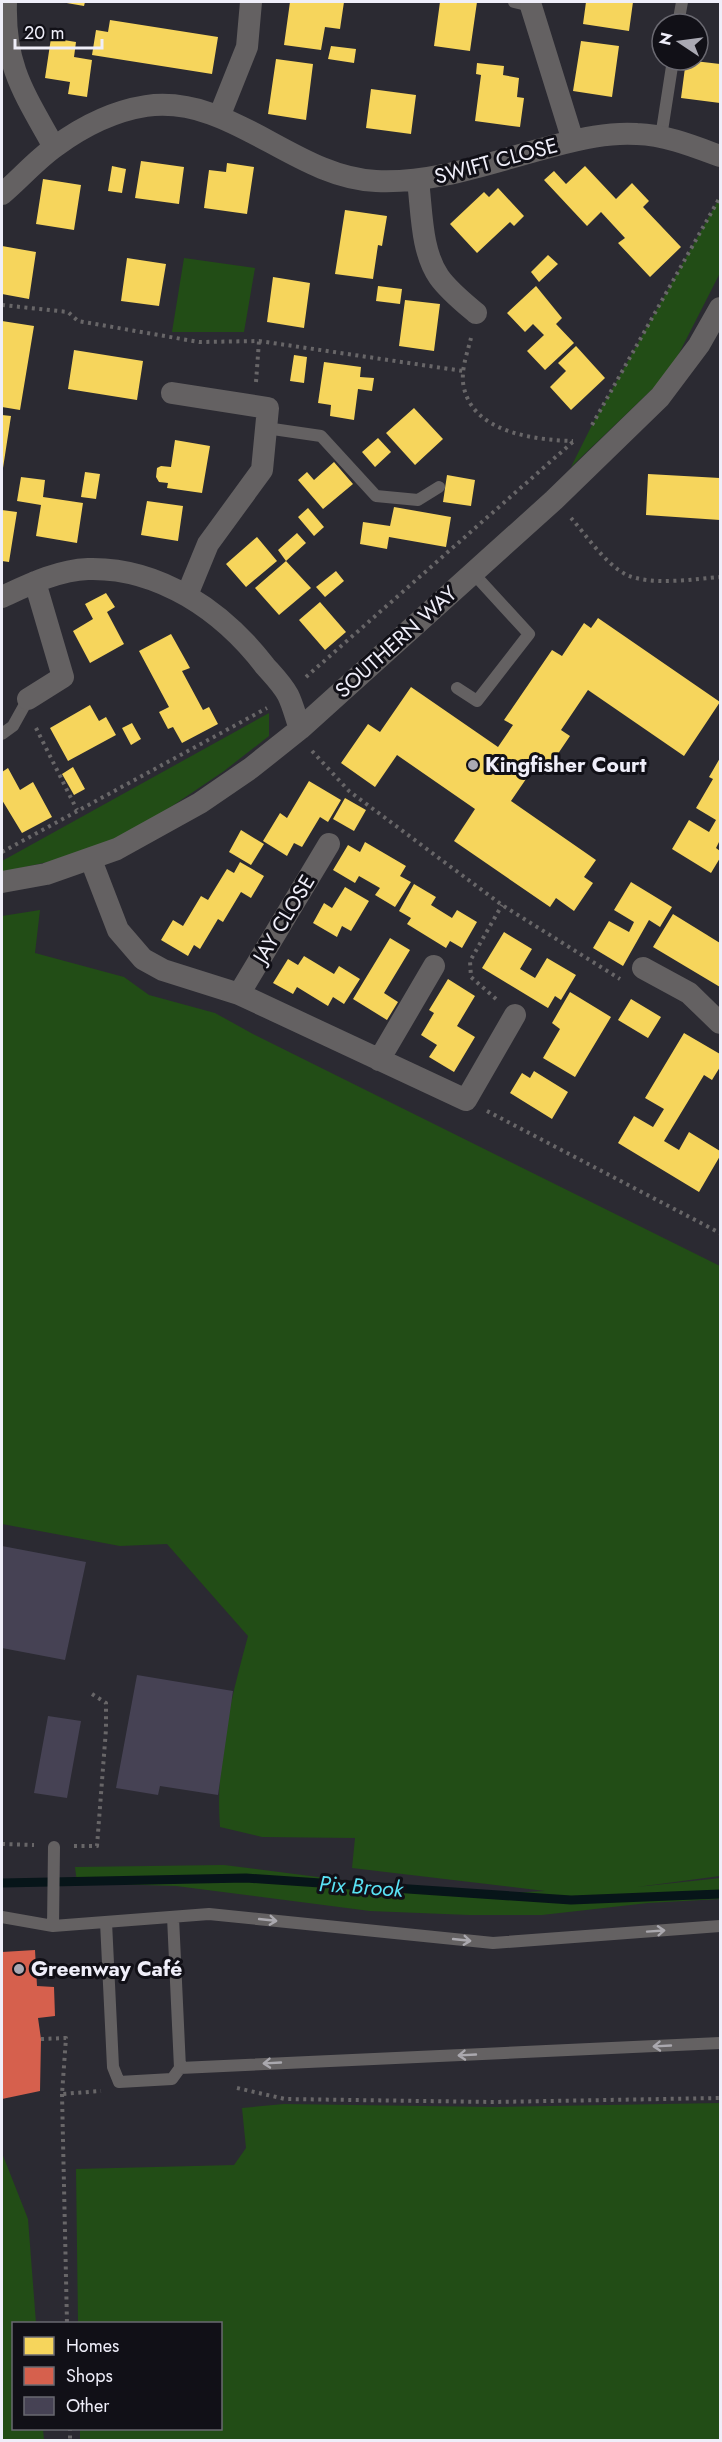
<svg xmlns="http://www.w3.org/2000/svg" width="722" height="2442" font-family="Jost,sans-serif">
<rect width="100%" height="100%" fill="#2b2a32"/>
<path fill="#224d16" d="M720 197V273L669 373 571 467 592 425Z
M184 258 255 268 244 332H172Z
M269 713V736L224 771 119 842 75 856 2 872V861Z
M40 910 35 953 124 977 149 995 215 1013 253 1034 720 1266V1876L637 1887 720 1878V1899L648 1903 542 1915H469L370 1911 176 1886 77 1883 75 1867 224 1865 380 1885 506 1893 545 1891 352 1868 355 1838 262 1837 220 1827C215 1763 231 1698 248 1636L167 1544 120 1546 2 1524V916Z
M720 2103V2440H80V2429L220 2428V2324L78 2323 76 2169 234 2165 246 2148 242 2108 284 2104 493 2107Z
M2 2153 28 2219 36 2323 14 2324V2428L43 2429 44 2440H2Z"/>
<path fill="#f6d55c" d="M61 2H85L84 6Z
M290 2H344L340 29 325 27 321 50 284 45Z
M440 2H477L470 51 434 46Z
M586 2H633L629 31 583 24Z
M110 20 218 37 212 74 92 55 96 30 108 32Z
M51 38 76 42 74 57 92 60 87 97 68 94 70 82 45 78Z
M581 41 619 46 612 97 573 91Z
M331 46 356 49 354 63 328 59Z
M276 59 313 64 306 120 268 114Z
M686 60 720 64V103L681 98Z
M477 63 504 66 503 75 519 78 517 97 524 98 520 127 475 121 481 75 476 74Z
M371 89 416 95 411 134 366 128Z
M141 161 184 167 179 204 135 198Z
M227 163 254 167 247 214 204 208 209 170 226 172Z
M112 166 126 169 122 193 108 191Z
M585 166 616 199 632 183 649 201 643 207 681 247 650 277 618 243 625 238 601 212 587 226 544 180 554 171 566 184Z
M43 179 81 185 74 230 36 224Z
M498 188 524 216 514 226 510 222 477 253 450 224 484 192 489 197Z
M345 210 387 216 382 246 378 245 373 279 335 274Z
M2 246 36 252 29 299 2 294Z
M548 255 558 264 539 282 531 272Z
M127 258 166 264 159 306 121 301Z
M273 277 310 283 304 328 267 322Z
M378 286 402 289 400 304 376 301Z
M536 286 562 318 556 324 574 343 545 370 527 351 544 335 533 324 525 332 507 313Z
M405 300 440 304 434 351 399 346Z
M2 321 34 326 20 410 2 407Z
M576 346 605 378 571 410 550 387 566 371 558 363Z
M74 350 143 361 137 400 68 389Z
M294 355 307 357 304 383 290 381Z
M324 362 361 367 360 377 374 378 372 391 358 389 354 420 330 416 331 405 318 403Z
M414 408 443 439 415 465 386 433Z
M2 415 11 416 3 468H2Z
M378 438 391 452 375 467 362 452Z
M175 440 210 446 202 493 167 488 168 483 159 482 156 477 157 468 161 466 171 467Z
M334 462 353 484 323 509 298 480 307 472 314 480Z
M85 472 100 474 96 499 81 497Z
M648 474 720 478V520L646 515Z
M447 475 475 480 471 506 443 502Z
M21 477 45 480 43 497 83 503 77 543 36 536 41 505 17 501Z
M147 501 183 506 178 541 141 535Z
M394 507 451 517 446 547 389 537 387 549 360 544 363 522 390 526Z
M308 508 324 527 314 536 298 517Z
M2 510 17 512 9 562 2 561Z
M297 533 306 543 286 561 278 550Z
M257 537 277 561 246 587 226 564Z
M286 561 311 588 279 615 255 588Z
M336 571 344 581 325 597 316 587Z
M106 593 115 607 107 612 124 644 90 663 73 631 93 619 85 604Z
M320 602 346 632 325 650 299 620Z
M598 618 720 702 684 756 588 690 561 730 570 736 549 767 539 760 511 801 596 860 584 877 593 883 574 911 556 898 550 907 454 841 475 809 397 755 375 787 341 763 368 724 380 732 411 687 498 747 513 725 504 720 552 650 562 656 584 623 591 628Z
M171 634 190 668 182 671 203 710 209 707 218 724 182 743 173 727 168 729 159 712 169 707 139 651Z
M90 705 99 721 106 717 116 735 68 761 50 728Z
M132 723 141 739 131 745 122 728Z
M720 758V840L716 848 720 851V858L711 873 672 849 689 820 709 832 716 820 696 808 713 779 709 777Z
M73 767 85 789 74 795 62 774Z
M8 768 20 790 33 782 52 817 22 833 2 800V772Z
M309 781 341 800 328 822 320 817 302 847 294 843 287 856 263 841 280 813 287 818Z
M345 798 366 810 354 831 333 819Z
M241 830 264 844 251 865 229 852Z
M365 842 406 866 400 876 411 882 395 907 375 895 380 888 359 876 355 883 333 870 348 845 360 852Z
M240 862 264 876 251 898 241 892 223 922 218 919 200 949 194 945 188 956 161 940 173 920 183 926 201 896 208 900 227 869 234 873Z
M631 882 672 907 660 927 649 920 623 966 593 948 609 921 629 932 634 922 614 910Z
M414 884 436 897 431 905 452 918 457 910 477 922 462 948 450 941 446 948 407 924 411 918 399 911Z
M345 887 369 901 351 931 342 926 337 937 313 923 324 903 332 908Z
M673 914 720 943V987L653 947Z
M504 932 532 949 520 969 535 978 547 958 576 975 561 1000 555 996 548 1008 482 968Z
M390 938 410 950 384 993 398 1002 387 1020 353 999Z
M304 956 334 974 339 966 360 979 344 1004 333 997 328 1006 297 987 293 994 273 983 288 959 298 965Z
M448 979 475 996 457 1026 475 1037 454 1072 429 1057 437 1045 421 1035 434 1013 429 1010Z
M570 992 611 1017 575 1077 543 1058 560 1029 552 1023Z
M631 999 661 1017 648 1038 618 1020Z
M684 1033 720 1054V1067L712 1080 704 1075 664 1141 679 1150 689 1132 720 1151V1156L699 1192 618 1143 634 1116 653 1127 664 1109 645 1098Z
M534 1071 568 1092 552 1119 510 1093 522 1073 530 1078Z"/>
<path fill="#d6604d" d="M35 1950 37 1986 54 1987 55 2016 38 2018 41 2039 40 2091 2 2099V1952Z"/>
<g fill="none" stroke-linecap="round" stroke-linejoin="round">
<path stroke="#071519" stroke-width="9" d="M2 1883 246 1878 571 1900 720 1894"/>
</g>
<path fill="#464254" d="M2 1546 86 1562 65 1660 2 1648Z
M137 1675 233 1691 218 1795 160 1786 158 1795 116 1788Z
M48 1716 81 1721 67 1798 34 1793Z"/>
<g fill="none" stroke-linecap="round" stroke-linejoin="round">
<path stroke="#686668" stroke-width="4" stroke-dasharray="3 4.5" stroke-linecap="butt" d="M2 305 68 312 78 321 199 342 259 341 463 371
M471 338C467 354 460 372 464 388 474 433 536 440 573 441
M256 382 259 341
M592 425 720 197
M571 518C587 536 605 564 627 575 652 586 694 579 720 577
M306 677 575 440
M36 728 77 810
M312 751 349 791 502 905 620 979
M2 852 267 708
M496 999 471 977 470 961 502 905
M487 1111 720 1233
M2 1844 34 1845
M74 1846H97L106 1729V1703L89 1692
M41 2039 66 2038 62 2094 101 2091
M237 2088 285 2099 493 2102 720 2098
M62 2094 67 2324
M70 2428V2440"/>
<path stroke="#646162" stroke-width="12" d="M514 2 531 6 534 2
M678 24 682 2
M661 137 673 60
M266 428 321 436 376 496 418 500 439 487
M457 688 477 701 529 634 473 573
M2 734 13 726 28 699
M2 1917 53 1926 209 1914 493 1943 720 1926
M106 1922 113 2067 119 2082 172 2079 180 2068 173 1917
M53 1926 54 1847
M180 2068 720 2043"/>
<path stroke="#646162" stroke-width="22" d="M6 2C4 66 24 93 54 147
M531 6 573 141
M219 117 247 47 251 2
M418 181C422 212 421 251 439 277 449 291 463 302 476 313
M2 194C20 179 36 160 56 146 82 127 114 111 146 106 231 94 293 177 376 181 435 184 495 161 553 146 580 139 609 132 637 134 666 135 693 146 720 156
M172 393 268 408 262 470 208 544 187 595
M2 597C28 585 58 570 88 569 159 567 223 611 265 666 273 675 282 684 288 695 293 705 296 718 300 729
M28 699 63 677 35 582
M91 860 118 930 143 959 163 970 239 994 466 1100 515 1015
M2 882 46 874 117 849 200 803 251 768 300 729 554 500 660 397 699 345 720 308
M643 968 689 993 720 1023
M239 994 329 844
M379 1060 434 966"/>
</g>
<defs><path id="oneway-shaft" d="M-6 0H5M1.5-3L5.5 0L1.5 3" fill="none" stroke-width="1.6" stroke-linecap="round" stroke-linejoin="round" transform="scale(1.5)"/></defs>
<g stroke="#aaa8ae">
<use href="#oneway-shaft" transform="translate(268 1920) rotate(6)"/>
<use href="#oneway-shaft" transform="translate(656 1931) rotate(-4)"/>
<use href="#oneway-shaft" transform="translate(462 1940) rotate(6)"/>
<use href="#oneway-shaft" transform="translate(662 2046) rotate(177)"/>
<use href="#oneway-shaft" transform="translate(467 2055) rotate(177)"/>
<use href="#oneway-shaft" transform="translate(272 2063) rotate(177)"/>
</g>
<g fill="#aaa9b3" stroke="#111017" stroke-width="2">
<circle cx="473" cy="765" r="6"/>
<circle cx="19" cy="1969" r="6"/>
</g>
<g text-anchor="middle" stroke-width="6" stroke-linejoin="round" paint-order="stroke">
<g font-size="21" fill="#efeef9" stroke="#111017">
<text transform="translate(496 161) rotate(-15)" y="7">SWIFT CLOSE</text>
<text transform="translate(396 642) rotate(-42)" y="7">SOUTHERN WAY</text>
<text transform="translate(284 919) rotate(-59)" y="7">JAY CLOSE</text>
</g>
<g font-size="21" font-weight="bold" fill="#efeef9" stroke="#111017" text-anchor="start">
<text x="485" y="772">Kingfisher Court</text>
<text x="31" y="1976">Greenway Café</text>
</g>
<g font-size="22" font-style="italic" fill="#59e2f4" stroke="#111017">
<text transform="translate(361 1886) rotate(4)" y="8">Pix Brook</text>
</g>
</g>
<rect width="722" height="2442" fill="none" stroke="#efeef9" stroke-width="6"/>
<rect x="12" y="2322" width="210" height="108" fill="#111017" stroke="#6a6971" stroke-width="1.5"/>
<rect x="24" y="2337" width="30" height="18" fill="#f6d55c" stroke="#6a6971" stroke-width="1.5"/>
<text x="66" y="2352" font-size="18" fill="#efeef9">Homes</text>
<rect x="24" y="2367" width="30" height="18" fill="#d6604d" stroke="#6a6971" stroke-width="1.5"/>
<text x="66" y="2382" font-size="18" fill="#efeef9">Shops</text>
<rect x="24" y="2397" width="30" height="18" fill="#464254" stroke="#6a6971" stroke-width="1.5"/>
<text x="66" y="2412" font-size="18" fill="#efeef9">Other</text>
<g transform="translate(680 42) rotate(283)"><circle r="28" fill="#111017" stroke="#6a6971" stroke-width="1.5"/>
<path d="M0-4.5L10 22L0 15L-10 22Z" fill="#aaa9b3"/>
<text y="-9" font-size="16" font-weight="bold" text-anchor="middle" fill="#efeef9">N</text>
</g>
<path d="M15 39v9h87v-9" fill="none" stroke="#efeef9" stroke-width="3"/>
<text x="24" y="39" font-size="18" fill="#efeef9" stroke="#111017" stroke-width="4.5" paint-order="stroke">20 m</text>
</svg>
